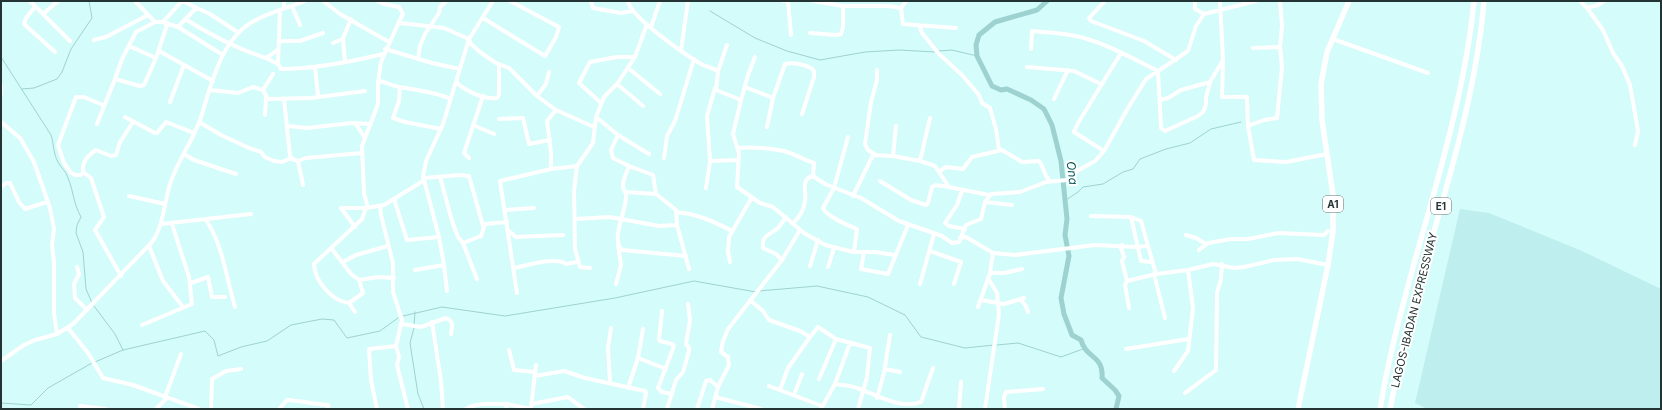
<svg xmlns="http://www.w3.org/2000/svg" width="1662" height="410" font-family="Inter,sans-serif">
<rect width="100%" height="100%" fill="#d4fcfa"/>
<path fill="#beeeed" d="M1460 209 1489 213 1582 251 1661 289V409H1427L1415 403Z"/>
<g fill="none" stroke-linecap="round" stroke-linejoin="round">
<path stroke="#9ed2d1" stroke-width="1" d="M710 11 755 38 787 51 820 60 865 52 899 50 935 52
M938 51 952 50 977 56
M1 57 51 135C54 144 53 153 58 162 61 168 66 171 68 178 74 193 73 202 81 217L77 225 76 233 83 252 86 289 92 303
M22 89 34 88 57 79 62 72 71 49 92 18 89 1
M1066 200 1078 192 1083 187 1103 184 1123 172 1133 169 1140 159 1166 149 1190 143 1211 129 1241 122
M759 291 817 286 868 297 905 315 921 337 965 348 994 345
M94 306 115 334 123 350
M403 316 442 307 505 316 615 298 694 281 756 292
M414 325 415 312
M414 328 410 343 418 394 424 409
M997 345 1018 343 1061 357 1083 349
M95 362 123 350 205 331 214 340 218 356 241 347 267 341 291 325 322 319 334 320 347 338 380 331 398 318
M1 403 31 405 48 388 92 363"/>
<path stroke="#9ed2d1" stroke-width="5" d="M1047 1 1037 10 995 22 979 35 976 45 977 56 992 86 1001 90 1007 89 1031 100 1044 109 1052 125 1061 161 1067 219 1065 235 1069 256 1061 298 1064 314 1072 335 1081 340C1086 359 1104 355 1102 378L1115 390 1119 396 1116 409"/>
<path stroke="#fff" stroke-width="4" d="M30 1 70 41
M135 1 155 22H163L178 27 196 8
M284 1V8
M323 1 340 14 389 42
M377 1 384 4 399 7 403 14 398 24
M591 1 593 8 621 13 632 11
M628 1C630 17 686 55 701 64 707 67 713 68 718 71L716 90 741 100 733 134 739 153 737 187 760 203 773 207 804 233 825 245 854 252H874L895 255
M783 1H788L791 35
M813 1 843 6H888L901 8 906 1
M1105 1 1089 18 1091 21 1144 41 1176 60
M1195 1V9L1204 14
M1280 1 1282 26 1280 47 1282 67 1277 118 1264 120 1248 126 1254 160 1286 162 1327 154
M1580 1 1587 8 1603 30 1613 53 1622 66 1630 85 1638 131 1635 145
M292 6 300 25
M35 7 26 18 24 24 55 52
M901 8 903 24 956 28
M1587 8 1598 5 1604 1
M280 10 278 64 281 69C316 69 350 62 383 54
M43 14 58 1
M483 18 545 56 556 37 559 27 510 1
M185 19C211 35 237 49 266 58L278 50
M163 22 182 1 210 14 239 33
M919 25 922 33 939 54 962 75 979 95 982 103 990 108 996 129 999 150
M178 27 223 55
M651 27 660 1
M810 33 836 35 841 34 843 27V6
M1333 39 1428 73
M94 40 106 37 148 15
M279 41H300L323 33
M333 43 343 39
M129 46 156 58
M1253 48 1280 47
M385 49 432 63 460 69
M1031 49 1032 31C1050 33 1070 33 1087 39 1112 46 1135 60 1158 71L1161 128 1165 131 1198 116 1203 112 1206 105V97L1210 82 1223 60 1220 1
M681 50 688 1
M159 51 213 81
M266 58 278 64
M418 59 420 46 425 34 439 13 440 7 446 1
M1223 60 1222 97H1247L1248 126
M345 62 343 38 351 19
M315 67 318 96
M1027 67 1074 71 1101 84
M628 68 660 94
M718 71 727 45
M273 74 263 90 268 99 311 98 365 91
M115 79 122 59 136 32 155 22
M378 81C386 81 389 85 395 86 413 90 434 91 451 99
M456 82C465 91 485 100 497 98L499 95V64
M617 84 643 106
M1 86V94
M400 87 399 101 393 118 405 122 441 129
M745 87 773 98 767 127
M211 90 238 93 253 87 263 90
M537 96 546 84 549 72
M773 98 785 64C793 62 810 65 814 71V77L802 114
M284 99 290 156 292 159 298 161 306 158 362 153
M1054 99 1068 70
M741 100 748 75 755 57
M1160 100 1168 98 1181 90 1210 82
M170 102 184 65
M601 103 579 83 590 62 617 57H635
M265 115 266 98
M125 117 155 133H157L166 122 194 133
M596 117 618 135 611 150 613 158 629 166C627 172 622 181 623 187 624 190 626 192 626 196 627 210 610 238 622 250L686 256
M499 119 523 118 529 144 550 140
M1 122 20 138 34 162 50 208 54 229 52 245 54 262V313L57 334
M199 122 221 135 249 148 261 152 265 157 274 161 282 162 291 158
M355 123 365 138
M97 124 115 79 140 86 144 85 156 58 167 25 163 22
M473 125 494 134
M288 126 307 128 352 123 371 124
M896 126 893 156 920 161 935 166 949 187 989 195
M618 135 649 154
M848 137 834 188 823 208C826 216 849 226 857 229L854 252
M737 148C752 147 770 148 784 151 795 154 804 160 814 163L813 176
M1104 151 1074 132 1078 123 1121 53
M184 154 194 160 236 174
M876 155 868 150 865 144 871 102 877 80V70
M469 158 464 153 483 96
M664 158 667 136 675 121 694 59
M298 161 303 185
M710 161 739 160
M920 161 930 118
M629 166 653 175 656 194 676 210 677 225 689 269
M551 169V153L547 121 556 110
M940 171 946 167 963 169 972 157 1002 150 1022 162 1039 161C1044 167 1044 176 1050 181
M83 172 81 175H75L71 173 64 163 58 145 76 97H84L103 105
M813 176 825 184 861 198 899 221 942 236 952 243 959 242 966 225 981 219 985 202 991 194 1020 192 1046 182 1067 180 1073 177 1077 171 1095 161 1104 151 1128 108 1146 79 1188 51 1196 26 1204 14 1256 1
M440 177 452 221 458 237 463 243 481 236 485 224 507 222
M423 178 460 175 469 176 483 226
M880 181 911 200 926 205 928 203 932 187 936 185 949 187
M1 187 6 183H10L19 202 25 209 47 202
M706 188 710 161 707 116 715 88
M962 191 957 205 945 223 949 226 965 229
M625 192 656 194
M129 196 165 204
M853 196 873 155 893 156
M394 199 407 240 439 237
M985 202 1012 205
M380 206 381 215 393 263V292L402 320 396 346 399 357 397 365 408 409
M368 208 364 193 362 146 378 104V82L381 62 398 24 401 23 444 28 469 39 471 44 480 52 496 63 509 68 537 96 556 110 594 127
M505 210 534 208
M676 212C697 214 713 221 732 231
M1091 216 1131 217 1141 221 1156 274
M786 217C783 221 781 225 778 228 770 235 761 235 763 248L776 254 782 260 800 230
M1131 217 1141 261 1151 262
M575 219 610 217 659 226 677 225
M206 220C223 245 226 277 235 307
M793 223C800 217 804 209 805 201 807 191 800 179 813 176
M161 224 251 214
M355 227 341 208H366L384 205 423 181
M509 231 516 237 563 235
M1186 235 1196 238 1206 244
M960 238 966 237 993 253 1015 255 1095 245 1137 247 1147 246
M463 243 477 279
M1122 245 1121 248 1124 257 1122 261 1127 281 1125 285 1129 308
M149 246 163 281 183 307
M332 249 351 274 359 280 378 277 394 278
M1199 250 1208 243 1231 239H1248L1278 233 1324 235 1328 231
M930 251 961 262 954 284
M864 252 861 269 888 274 908 225
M343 262 356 255 388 246
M730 262 728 252 729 237 752 197
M810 266 818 240
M77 267 79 274 74 284 75 298 87 310
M828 267 834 248
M514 268C526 266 556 256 566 264L577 262
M590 268 580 267 575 249 574 191 577 166 593 143 596 117 604 97 617 84 635 57 647 24
M415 270 444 265
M990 273H1004L1022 269
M1154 274 1165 318
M121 276 95 230 104 217 91 178 83 172C82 162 87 156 96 150L111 156 116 155 120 142 133 122
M359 280 363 293 349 303C332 301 315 282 314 264L362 219 366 208
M1127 281 1156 274 1188 270 1213 264 1234 268 1244 267 1274 260 1297 259 1328 265
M191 283 208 277 212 297H225
M616 284 621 265 618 245
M920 284 934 234
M447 291 444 265 439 237 423 176 426 161 443 124 469 39 493 1
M517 293 500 181 551 169 577 166
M1020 299 1026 306 1028 312
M750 300 763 311 769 320 800 331 810 337 818 327 836 339 870 348 867 377 858 409
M981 300 1004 304 1024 298
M349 303 355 312
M978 307 990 273 993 253
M662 311 659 339 660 341 672 344 674 346 658 388 662 392 672 394
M432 322 441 381 443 409
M402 324 421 327 446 318C454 321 452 326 451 334
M142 325 192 304 189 277 172 224
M68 328 88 353 103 378 133 385 199 409
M1126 349 1188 339
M509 350 514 370 535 372
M638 358 666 369
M1 361 24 345 35 340 57 334 73 324 152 242C164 225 164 203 170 184 177 162 192 142 200 120 211 87 220 39 254 21 270 12 288 8 305 1
M885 369 900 372
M1174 371 1188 351 1193 308 1188 270
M535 376 564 371 585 378 645 391 646 393 643 409
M819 379 836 339
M610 383 608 348 611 328
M835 384 850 343
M769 386 822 406
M628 388 638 358 643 329
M780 390 788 368 810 337
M1185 393 1216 370 1217 293 1221 279 1222 264
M794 395 802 374
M165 397 181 354
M715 397 761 409
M877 398 884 373 890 335
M531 404 568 397 584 409
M80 406 106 409
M531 408 536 365
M156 409 167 398
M211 409 212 379 226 371 241 369
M279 409 287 400C301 401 314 404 328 405V409
M377 409 371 380 369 349 396 346
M466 409C475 402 496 404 507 404
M506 409 507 404 531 409
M667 409 676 380 683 372 689 351V348L686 344 690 320 688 304
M697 409 706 381 710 380 718 387
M712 409 718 387 729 365 728 357 721 352 723 341 728 329 782 260
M821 409 835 384C842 385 850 385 857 388 877 395 901 410 921 402L933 368
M959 409 961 382
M985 409 999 314 997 293 988 278
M1005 409 1004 397 1006 392 1043 389"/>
<path stroke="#fff" stroke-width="5.5" d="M1298 409 1328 265 1333 231V195L1322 120 1321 84 1327 52 1349 1
M1380 409C1403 271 1460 141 1474 1
M1390 409C1399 362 1410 316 1423 270 1448 181 1476 94 1484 1"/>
</g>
<g text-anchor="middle" stroke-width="4" stroke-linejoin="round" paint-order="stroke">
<g fill="#fff" stroke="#667070" stroke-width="1">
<rect x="1323" y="196" width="20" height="16" rx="3"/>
<rect x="1431" y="198" width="20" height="16" rx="3"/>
</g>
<g font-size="10" font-weight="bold" fill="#243333">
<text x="1333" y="208">A1</text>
<text x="1441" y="210">E1</text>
</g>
<g font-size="11" fill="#243333" stroke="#fff">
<text transform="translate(1414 310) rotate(-76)" y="4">LAGOS-IBADAN EXPRESSWAY</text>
</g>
<g font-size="12" font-style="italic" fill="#055454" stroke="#fff">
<text transform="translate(1072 173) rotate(83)" y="4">Ona</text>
</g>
</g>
<rect width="1662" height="410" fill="none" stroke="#243333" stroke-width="4"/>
</svg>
